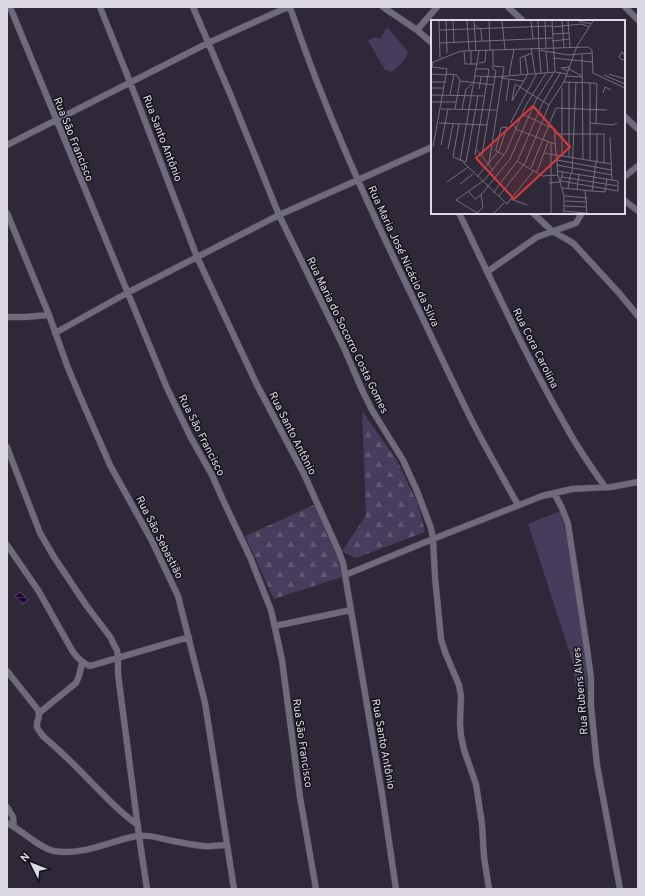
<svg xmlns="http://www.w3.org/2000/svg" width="645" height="896" font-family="Overpass,sans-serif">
<defs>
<pattern id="forest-firs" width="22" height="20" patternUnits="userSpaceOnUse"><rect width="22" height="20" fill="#473c5b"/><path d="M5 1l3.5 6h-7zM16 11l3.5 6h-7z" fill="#615872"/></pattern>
<pattern id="water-rules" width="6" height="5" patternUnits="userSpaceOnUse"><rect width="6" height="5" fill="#1e0836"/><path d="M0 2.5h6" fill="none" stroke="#3e2b53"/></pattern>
</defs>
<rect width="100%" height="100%" fill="#2e2839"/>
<path fill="url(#forest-firs)" d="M362 411 396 459 418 504 425 532 356 558 342 551 366 515Z
M314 505 336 552 342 577 274 599 245 536Z"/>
<path fill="#473c5b" d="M387 27 408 52 404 61 392 72 385 70 368 40 376 37 380 39Z
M560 511 568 542 586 654 587 687 576 688 572 660 528 524Z"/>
<path fill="url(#water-rules)" stroke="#57476a" d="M20 592 28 600 23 604 15 596Z"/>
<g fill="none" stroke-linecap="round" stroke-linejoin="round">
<defs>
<path id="minor" d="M10 7 167 388 190 436 212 475 223 500 250 557 271 610 282 660 300 797 316 889
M100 7 130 82 197 257 257 385 304 474 339 552 343 563 382 794 396 889
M193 7 231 96 279 215 344 348 363 392 372 410 403 460 417 491 431 528 433 539 435 577 441 639 445 652 459 685 461 696 460 723 461 736 464 750 476 784 482 824 484 857 489 889
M290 7C323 106 366 201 411 294 431 335 450 377 470 417 485 447 502 476 518 505
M383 7 417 30 432 43
M508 7 523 21
M625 7 638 20
M417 30 437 7
M624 116 638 129
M7 145 208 43 288 7
M624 177 638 166
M624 200 638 211
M7 213 49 315 68 368 82 401 110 465 152 541 178 596 205 703 234 889
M459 213C494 285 527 359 567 428 578 449 592 468 605 487
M533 213 552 231 568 240 574 244 619 293 638 316
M487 272 537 237 576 223 582 213
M7 317H25L49 315
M55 333 127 293 279 215 432 147
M7 447 10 455 40 533 54 557 86 605 111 638 114 645 117 650 118 657V674L139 836 147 889
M554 493 562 508 568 524 587 649 591 678V706L597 765 620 889
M7 545 38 590 73 652C78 659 82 663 90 666L189 637
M345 575 433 539 542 496 572 489 611 487 638 482
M275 626 351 610
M7 671 38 710C41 718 36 720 37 727 38 730 41 733 43 736 59 750 75 765 90 781 105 796 120 813 138 825
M39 713 76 683 79 676 82 663
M7 807 13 817 14 827
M7 823C22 830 39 848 54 851 82 856 110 841 137 836 149 834 162 839 173 841 183 843 193 845 203 846 211 847 220 845 227 845"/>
</defs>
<use href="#minor" stroke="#4a4553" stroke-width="7"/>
<use href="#minor" stroke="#706a7d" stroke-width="6"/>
</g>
<g text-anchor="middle" stroke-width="3" stroke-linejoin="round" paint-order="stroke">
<g font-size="11" fill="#ddd9e4" stroke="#15131a">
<text transform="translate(163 138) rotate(69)" y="4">Rua Santo Antônio</text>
<text transform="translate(74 139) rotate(68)" y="4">Rua São Francisco</text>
<text transform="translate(404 256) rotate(65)" y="4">Rua Maria José Nicácio da Silva</text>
<text transform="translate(348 335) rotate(64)" y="4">Rua Maria do Socorro Costa Gomes</text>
<text transform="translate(536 348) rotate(63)" y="4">Rua Cora Carolina</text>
<text transform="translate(293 433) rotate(63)" y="4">Rua Santo Antônio</text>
<text transform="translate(202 435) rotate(63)" y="4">Rua São Francisco</text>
<text transform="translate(160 537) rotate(63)" y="4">Rua São Sebastião</text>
<text transform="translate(580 691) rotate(-95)" y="4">Rua Rubens Alves</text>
<text transform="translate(303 743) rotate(82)" y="4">Rua São Francisco</text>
<text transform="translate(384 744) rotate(80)" y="4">Rua Santo Antônio</text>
</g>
</g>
<g transform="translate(431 20)">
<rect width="194" height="194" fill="#2e2839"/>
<path fill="none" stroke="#746f7d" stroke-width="1" d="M8 1 9 38M15 1 16 33M22 1 23 23M36 1 38 31M43 1 45 31M58 1 59 30M71 1 74 30M100 1 102 19M107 1 108 30 137 35 161 33M114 1 115 28M121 1 124 52M131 1 133 27M137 1 139 27M147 1 160 4M43 4 50 10 51 21M121 7 151 4 158 7M9 10 121 6M121 14 138 13M121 21 139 19M9 23 121 18M100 28 104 53M108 30 110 53M33 31 34 44H47M115 32 117 53M151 34 152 140M194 36 191 32 188 37 191 40 194 39M122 38 161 42M0 43 30 31 157 27 161 30 162 53 194 68M48 43 54 42 55 30M40 44V31M138 49 151 56M137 51 130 48 139 47M0 54 16 55M16 54 26 55 29 61M90 54 89 38 101 33M178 54 194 59M78 55 83 29M173 55 194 64M44 56 64 57 124 52 136 54M135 56 151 57M70 58 92 61M0 62H15M133 62 162 63M159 63V141M162 63 166 64 165 103M84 64 118 85M0 68H13M131 68V136M48 69 50 57M172 73 174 67 180 70M0 75 54 76M19 75 23 55M81 80 84 65M75 81 78 60M81 81 97 54 94 36M0 82H25M10 89 66 90M24 89 29 61 63 65M31 89 35 69 41 64M91 94 123 109 127 155 133 176V193M8 103 56 105M159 103 182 105 186 103M28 104 22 137 35 142 47 76M85 108 80 102 106 53M84 109 124 124M124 114H173V143M166 114V142M120 123V193M10 125 17 89M2 127 16 49 1 47 2 43M17 129 22 104M45 129 62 150M113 133 180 144M44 135 58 49H45M51 135 65 51 62 49V30M138 137V62M126 140 180 150M29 141 48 31M86 141 111 156 127 155M32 142 76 184 103 150M58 143 73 47 63 46M126 145 181 155M100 148 125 88 176 90M126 151 181 160 179 117M106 152 117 122M141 153 145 62M46 157 57 144 66 133 68 131 76 107 70 108 65 129V131L73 135M131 157 187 166M130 161 187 171V161L181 160M16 162 37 147M52 162 75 132 95 85 115 53M118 163 129 162 132 152M29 164 42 154M131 168 161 171 165 142M137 168 140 153M146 169 148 154M154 170 156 193M37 171 44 179 50 175M161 171 174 172 176 159M62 173 87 140 111 84 130 52M68 176 94 143 118 85 133 62 146 26 162 1M134 176 157 178M80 179 96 185M134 181 156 182M134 186 156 187M133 191 156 193M46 193 52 187 50 175 79 139 105 80 123 52M46 193 25 180 52 161M63 193 73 183"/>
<path fill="#d73a3b" fill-opacity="0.15" stroke="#d73a3b" stroke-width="2" d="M102 86 139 127 83 179 45 138Z"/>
<rect width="194" height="194" fill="none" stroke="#ddd9e4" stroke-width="2"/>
</g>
<rect width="645" height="896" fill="none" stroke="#ddd9e4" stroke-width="16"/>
<g transform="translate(32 864) rotate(313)" stroke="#15131a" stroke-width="3" paint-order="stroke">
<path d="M0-3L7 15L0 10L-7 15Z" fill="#ddd9e4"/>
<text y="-6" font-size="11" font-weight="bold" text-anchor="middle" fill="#ddd9e4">N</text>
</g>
</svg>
